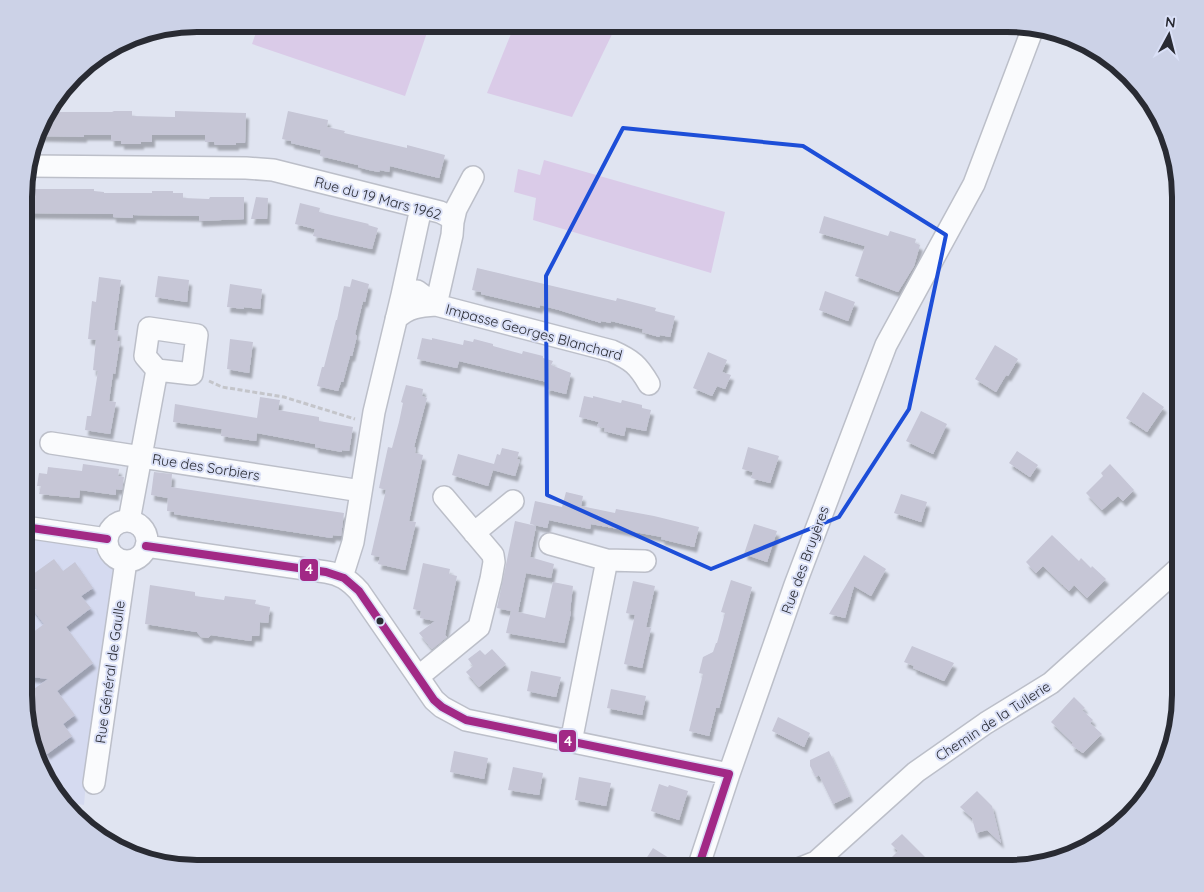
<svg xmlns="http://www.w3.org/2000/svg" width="1204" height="892" font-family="Quicksand,sans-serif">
<defs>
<filter id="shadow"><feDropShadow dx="3" dy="5.5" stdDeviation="1" flood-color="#0004"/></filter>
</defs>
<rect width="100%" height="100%" fill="#e0e4f1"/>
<path fill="#d5daf0" d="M25 535 92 547 115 571 88 758 84 805 65 802 42 771 24 706Z"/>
<path fill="#dacbe8" d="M259 24H430L405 96 252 44Z
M515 24H617L572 117 487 93Z
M544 160 725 212 711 273 533 220 536 198 514 192 518 169 540 175Z"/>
<path fill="#c6c6d6" filter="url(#shadow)" d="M114 111H132V116L175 117V111L246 113 245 143H236V145H215L214 142H205V135H152V142H141V144H121V141H111V135H84V137L39 136 47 112H112Z
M288 111 328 120 327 127 345 131 344 133 407 148V145L445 155 439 178 390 166 389 172 380 170 379 172 369 170 358 167V165L320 156 321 150 291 143V141L282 139Z
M32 189H94V191L104 192V193H152V191H173V193H183V198L209 199 210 197H244V219L199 221V216L133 215V218L113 217V214L25 213V191H32Z
M256 197 268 198 267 219H251Z
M300 203 320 208 319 212 369 224 368 225 378 228 372 249 313 236 315 229 295 224Z
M824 216 888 236 890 231 916 239 915 243 920 245 914 266 898 292 855 276 865 246 819 233Z
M477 268 616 301 617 298 656 308 655 311 675 316 670 337 660 335 659 337 642 332 643 329 611 321V323L601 321V323L559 310 540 305V308L481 294V292L472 290Z
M158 276 189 280 187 302 155 297Z
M99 277 121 280 114 330 118 331 117 341H120L115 374 113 373 109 401 116 402 110 434 85 430 87 416H91L98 371 93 370 96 340 88 339 92 301 96 302Z
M352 279 369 284 365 302 363 301 355 334 357 336 352 356H350L343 382H341L338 391 317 386 322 367H324L336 320H337L344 286 350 287Z
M230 284 262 289 260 309 244 307V309L227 307Z
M825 291 855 302 848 321 819 310Z
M422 338 432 340V338L463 345 464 340 473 342 474 339 493 344V346L522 354 523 351 543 356V358L553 361 551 365 571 373 566 394 546 389 547 382 459 361 457 368 417 359Z
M230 339 253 342 249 373 227 369Z
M995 345 1018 359 1008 376 1006 375 996 392 975 379Z
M708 352 727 360 722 372 731 375 725 389 717 386 712 396 693 388Z
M406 385 423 389 422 396 427 398 414 447 416 448 415 453 423 455 409 521 416 522 405 570 378 564 380 557 371 555 386 490 379 488 388 447 392 448 399 422 403 403 401 402Z
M1143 392 1164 407 1147 432 1126 418Z
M584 396 593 398V396L621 403 622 400 642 405V408L651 410 646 431 626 427 624 436 604 431 605 428 597 426 599 422 579 417Z
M260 397 280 400 278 410 319 417V421L353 427 349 451 342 450V452L315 447V444L257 433 256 441 221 436 222 429 173 422 175 404 257 418Z
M921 411 947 424 933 454 906 441Z
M748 447 779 456 770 483 751 478 753 472 742 469Z
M502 448 519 452 517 459 520 460 515 476 493 470 488 486 452 475 458 454 494 464 497 454 500 455Z
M1017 451 1038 465 1030 477 1009 463Z
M83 464 119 469 118 476 124 477 122 490 116 489V495L80 490 79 498 39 494 41 486H37L39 473 47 474 48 467 82 471Z
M1110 464 1134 490 1123 501 1118 496 1102 510 1086 493 1103 476 1101 473Z
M154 472 172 474 171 487 344 513 341 536 333 535 332 538 174 514V512L167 511 168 498 151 495Z
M566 492 583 496 581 506 615 513 616 509 654 516 699 527 694 547 661 539 662 537 591 524 590 529 549 520 547 528 530 524 535 501 562 507Z
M901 494 927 502 921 522 894 513Z
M515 521 536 526 530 557 554 564 551 578 526 573 518 612 545 618 553 582 573 586 570 611 571 612 564 643 506 633 511 611 497 608Z
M754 524 777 531 767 562 744 554Z
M1052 535 1079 561 1081 558 1091 568 1092 566 1106 579 1087 598 1074 585 1069 591 1043 566 1036 573 1026 562Z
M864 555 886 569 871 596 854 586 845 618 829 614Z
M54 559 63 571 75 562 93 588 81 596 91 608 66 627 93 663 57 691 75 715 63 724 72 736 47 754 38 742 35 744 24 706V696L48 679 24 676V639L44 624 25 599 37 589 29 577Z
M423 563 450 569 449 574 457 576 445 635 447 637 432 649 419 633 435 621 420 618 421 611 413 609Z
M731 580 752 587 719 708H716L709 736 689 731 703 674 699 673 703 657 713 652 716 643H717L725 613 721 612Z
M633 581 655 586 646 627 651 628 642 668 624 664 635 615 626 613Z
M150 585 195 592V596L224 600 225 596 256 600 255 604 270 607 268 623 260 622 259 636H252L251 641 211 635 208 638 201 637 197 632 145 624Z
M912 646 954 663 944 681 913 668 914 666 904 662Z
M492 649 506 664 479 687 466 672 473 666 468 659 480 650 485 655Z
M531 671 561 677 556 697 527 691Z
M611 689 646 696 642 715 607 708Z
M1074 697 1085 708 1082 710 1093 720 1090 723 1102 734 1083 753 1071 745 1073 743 1051 722Z
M778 717 810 733 804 747 772 731Z
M454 751 488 758 484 779 450 772Z
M829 751 850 796 833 804 819 775 816 777 810 766V760Z
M513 767 543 773 539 795 508 790Z
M579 777 611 783 606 806 575 800Z
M659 784 668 787 669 785 688 791 679 820 651 811Z
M977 791 992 806 1001 843 987 830 976 833 972 818 960 807Z
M902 834 936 868H881L898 851 891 844Z
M653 848 685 868H640Z"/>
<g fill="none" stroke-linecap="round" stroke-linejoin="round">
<defs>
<path id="minor" d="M28 166 246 168 273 170 440 212 448 216 453 222 452 235 436 305C420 306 408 307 396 319
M453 222 456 209 473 177
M402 295 421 208
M51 443 361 491
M129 521 157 370 192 374 197 335 149 328 145 356 157 370
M107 541a20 20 0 1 1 40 0a20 20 0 1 1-40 0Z
M25 527 107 539
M474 533 513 501
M550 544 607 560 571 742
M146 546 326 572C340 574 349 580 359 591L434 700 442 707 466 720 729 774
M607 560 645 561
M342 577 353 542 374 412 402 295 417 291 436 305 612 351C632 360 638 365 649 384
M418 677 479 627 491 579 494 562 493 555 444 497
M94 783 126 561
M698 868 729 774 795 585 886 345 974 184 1033 28
M801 868 816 862 916 772 986 723 1051 683 1180 567"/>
</defs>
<use href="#minor" stroke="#bcbfc9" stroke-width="24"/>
<path stroke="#c4c5ca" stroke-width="3" stroke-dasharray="5 2.5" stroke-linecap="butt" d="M209 381 222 387 284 397 355 419
M25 447H34"/>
<use href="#minor" stroke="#fafbfd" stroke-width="21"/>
<defs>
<path id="bus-1" d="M25 527 107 539
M146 546 326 572 344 578 359 591 434 700 442 707 466 720 729 774
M698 868 729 774"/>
</defs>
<use href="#bus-1" stroke="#dae0f7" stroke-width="11"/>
<use href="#bus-1" stroke="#a22986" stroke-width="8"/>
</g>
<path fill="none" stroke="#1d4ed8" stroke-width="4" stroke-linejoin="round" d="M623 128 803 146 946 235 909 409 839 517 711 569 547 495 546 276Z"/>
<circle fill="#292b33" stroke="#dae0f7" stroke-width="2" cx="380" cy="621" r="4.5"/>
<g text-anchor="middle" stroke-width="4" stroke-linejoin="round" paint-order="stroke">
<g font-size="14" fill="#292b33" stroke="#dae0f7">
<text transform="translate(378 198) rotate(15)" y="5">Rue du 19 Mars 1962</text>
<text transform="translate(534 332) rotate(15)" y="5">Impasse Georges Blanchard</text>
<text transform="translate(206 467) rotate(9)" y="5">Rue des Sorbiers</text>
<text transform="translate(805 560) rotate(-70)" y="5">Rue des Bruyères</text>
<text transform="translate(110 672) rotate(-82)" y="5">Rue Général de Gaulle</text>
<text transform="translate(993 721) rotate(-33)" y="5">Chemin de la Tuilerie</text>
</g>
</g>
<path d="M0 0H1204V892H0ZM197 32H1007A165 165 0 0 1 1172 197V695A165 165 0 0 1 1007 860H197A165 165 0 0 1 32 695V197A165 165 0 0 1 197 32Z" fill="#ccd2e7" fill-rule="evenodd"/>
<path fill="none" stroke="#292b33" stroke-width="6" d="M197 32H1007A165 165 0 0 1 1172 197V695A165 165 0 0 1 1007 860H197A165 165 0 0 1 32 695V197A165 165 0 0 1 197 32Z"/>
<g stroke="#dae0f7" stroke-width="2">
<rect x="299" y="558" width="20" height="24" rx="5" fill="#a22986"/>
<rect x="558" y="729" width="19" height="24" rx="5" fill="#a22986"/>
</g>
<g font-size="14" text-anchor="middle" font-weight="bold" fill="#fff">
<text x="309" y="574">4</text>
<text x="568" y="746">4</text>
</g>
<g transform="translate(1169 35) rotate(7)" stroke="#dae0f7" stroke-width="4" paint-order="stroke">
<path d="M0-4L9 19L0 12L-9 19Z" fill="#292b33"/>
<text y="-8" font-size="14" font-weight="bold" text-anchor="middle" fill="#292b33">N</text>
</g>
</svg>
